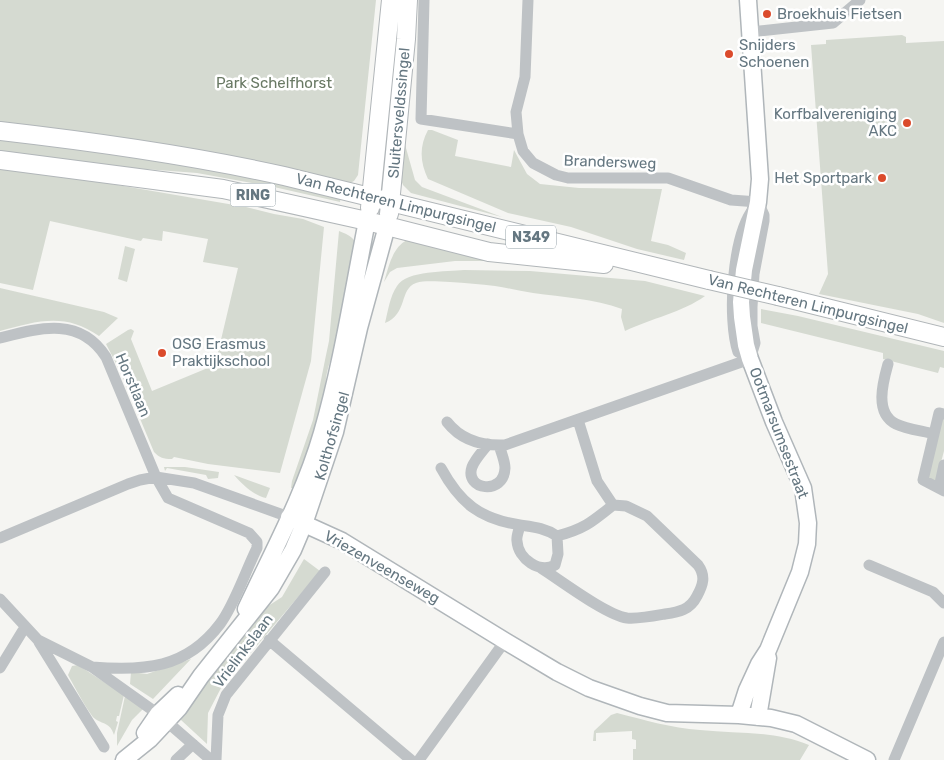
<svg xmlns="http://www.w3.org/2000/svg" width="944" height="760" font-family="Rubik,sans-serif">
<rect width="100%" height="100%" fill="#f5f5f2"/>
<path fill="#d5dad1" d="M0 0H376L358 175 354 181 348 184 0 124Z
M902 35 906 37V43L944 41V323L918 314 819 294 828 274 811 45 826 44V40Z
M428 130H432L458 140 455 156 511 167 514 150 527 174 540 184 579 188 662 189 651 241 668 245 686 253 684 260 637 249 571 227 508 213 428 179C420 162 419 147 428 130Z
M0 138 158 158 341 196 340 202 274 187 197 173 105 166 0 153Z
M404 141 415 180 422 187 502 217 411 193 403 185 401 180Z
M0 168 94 181 246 207 274 214 303 219 324 227 311 361 280 473 208 464 174 457 172 459C163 459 160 458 154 452L120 371 106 344 128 330 131 329 134 331 131 339 152 391 215 365 238 268 203 262 208 239 163 231 162 241 143 238 141 241 50 221 33 290 0 283Z
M339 231C349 235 354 237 357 247L339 340C332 355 322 378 327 394L296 489 291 488 292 481 313 420 325 360 329 341Z
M407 240 425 243 488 261H455L397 268 390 272 384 282C389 266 392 248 407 240Z
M125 246 135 249 127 282 118 279Z
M464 270 530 271 645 281 705 296C683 312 650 319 625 331L621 317 622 309C594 299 563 297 533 293 520 291 508 288 495 286 481 284 465 283 450 282 439 282 426 280 416 283 399 289 408 314 385 323 388 311 390 296 397 286 407 270 447 272 464 270Z
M0 288 104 312 118 318 99 336C65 312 37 321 0 331Z
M761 309 798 316 944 351V368L940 367 938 373 883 359V353L761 323Z
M944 418V451L936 481 927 479 941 420Z
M164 467H185L219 472 218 478 208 479 206 475 167 468 165 471Z
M234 475 270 488 266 498C253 495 243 485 234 475Z
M304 559 320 571 221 688 208 713 207 744 181 720V714L262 610 282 597Z
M191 659 153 699 130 684 131 672 147 674Z
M78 665 124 695 119 716H117L116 721 118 722 114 735C110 722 103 725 94 718 88 712 73 684 68 675L72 666Z
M125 696 143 709 132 720 117 746V733Z
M617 713C645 720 671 728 700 730 737 734 773 730 809 745L800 760H633V749H636V740L632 739V731L596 733V741H593L594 731 611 715Z"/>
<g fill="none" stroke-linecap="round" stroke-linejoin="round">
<defs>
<path id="secondary" d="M289 517 342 541 505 641 557 672 589 688 640 706 667 713 739 715 771 718 796 724 867 760
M246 609C273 551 304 495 322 433 342 364 353 291 367 221
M739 715 747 690 759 664 768 650 800 572 807 544 808 523 803 488 774 422 750 359 746 345 742 317 741 302 744 270 758 202 760 179 748 0
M758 717 768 658
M145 733 158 714 178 695
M124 760 150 739 179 708 201 676 271 588 293 550 304 524 335 432 359 328 387 226"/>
<path id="primary" d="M0 131C96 142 190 155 284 176L709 280
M0 160 223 189 367 221 489 252 604 264
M370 208 391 0
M389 214 406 39 408 0
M778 296 944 337"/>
</defs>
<use href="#secondary" stroke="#b0b6ba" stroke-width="19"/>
<use href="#primary" stroke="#b1b6b9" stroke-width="20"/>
<path stroke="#bec2c5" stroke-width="11" d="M424 0 421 119 518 134
M528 0 525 77 516 112 518 134 523 151 533 163 556 175 568 178H668L731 200 758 202
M751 32 833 23 860 0
M0 338C39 328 80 316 106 357L156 477 168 498 249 533 257 542V548C246 570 234 606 220 624 186 669 144 671 92 667
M750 359 738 352C727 319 732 235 754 208
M750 359 755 343 752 326V307L754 274 764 221V215L758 202
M888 364C883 382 874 413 896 424 906 429 923 431 934 434
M944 414 939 413 923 480 944 491
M447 422C461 440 483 446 505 445L750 359
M488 444C483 451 475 459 472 467 464 490 504 496 505 468 505 461 501 452 499 445
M441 468C460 503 480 519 520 525 534 527 545 528 557 536L558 554 555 565C540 574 518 559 517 541 516 537 519 530 520 525
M939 488 944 465
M557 536C584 529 592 522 613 505L597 481 578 420
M0 538 128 484 140 480 156 477 194 483 289 517
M869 565 933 592 944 603
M541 568C560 580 606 615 627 618 639 619 654 616 665 614 679 612 690 610 697 596 703 585 706 576 698 565L647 516 626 506 613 505
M0 599 38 640 92 667 158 714 211 760
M269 640 411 760
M39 642 104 747
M0 668 25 627
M176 760 193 744
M216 760 218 715 226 695 325 572
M419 760 505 641
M894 760 944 642"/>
<use href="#secondary" stroke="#fff" stroke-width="16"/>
<use href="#primary" stroke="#fff" stroke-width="18"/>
<defs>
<path id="primary-bridge" d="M709 280 778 296"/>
</defs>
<use href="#primary-bridge" stroke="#b1b6b9" stroke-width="20" stroke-linecap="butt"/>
<use href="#primary-bridge" stroke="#fff" stroke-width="18"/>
</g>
<g fill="#db4b2c" stroke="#fff" stroke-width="2">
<circle cx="767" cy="14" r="5"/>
<circle cx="729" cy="54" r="5"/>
<circle cx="907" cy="123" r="5"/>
<circle cx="882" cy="178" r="5"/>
<circle cx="162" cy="353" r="5"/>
</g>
<g text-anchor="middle" stroke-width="5" stroke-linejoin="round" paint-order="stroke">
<g fill="#fff" stroke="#93a0a7" stroke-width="1">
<rect x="230.5" y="183.5" width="45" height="23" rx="4"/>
<rect x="506" y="225.5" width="50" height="23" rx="4"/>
</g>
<g font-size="14" font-weight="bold" fill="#657781">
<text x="253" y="200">RING</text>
<text x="531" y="242">N349</text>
</g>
<g font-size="15" fill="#657781" stroke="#fff" text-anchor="start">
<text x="777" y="19">Broekhuis Fietsen</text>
<text x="739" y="50">Snijders<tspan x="739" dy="17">Schoenen</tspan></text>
<text x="897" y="119" text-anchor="end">Korfbalvereniging<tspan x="897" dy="17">AKC</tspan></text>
<text x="872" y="183" text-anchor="end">Het Sportpark</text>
<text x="172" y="349">OSG Erasmus<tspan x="172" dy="17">Praktijkschool</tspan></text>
</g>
<g font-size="15" fill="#697964" stroke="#fff">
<text x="274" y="88">Park Schelfhorst</text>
</g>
<g font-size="15" fill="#657781" stroke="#fff">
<text transform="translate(399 113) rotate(-85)" y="5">Sluitersveldssingel</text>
<text transform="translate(610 162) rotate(2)" y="5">Brandersweg</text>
<text transform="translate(396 203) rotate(14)" y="5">Van Rechteren Limpurgsingel</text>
<text transform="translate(808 304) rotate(14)" y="5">Van Rechteren Limpurgsingel</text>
<text transform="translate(133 385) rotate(67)" y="5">Horstlaan</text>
<text transform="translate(779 433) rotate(69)" y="5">Ootmarsumsestraat</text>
<text transform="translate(332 436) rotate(-74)" y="5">Kolthofsingel</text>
<text transform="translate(382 567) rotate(30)" y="5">Vriezenveenseweg</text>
<text transform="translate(243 651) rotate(-53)" y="5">Vrielinkslaan</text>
</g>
</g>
</svg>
